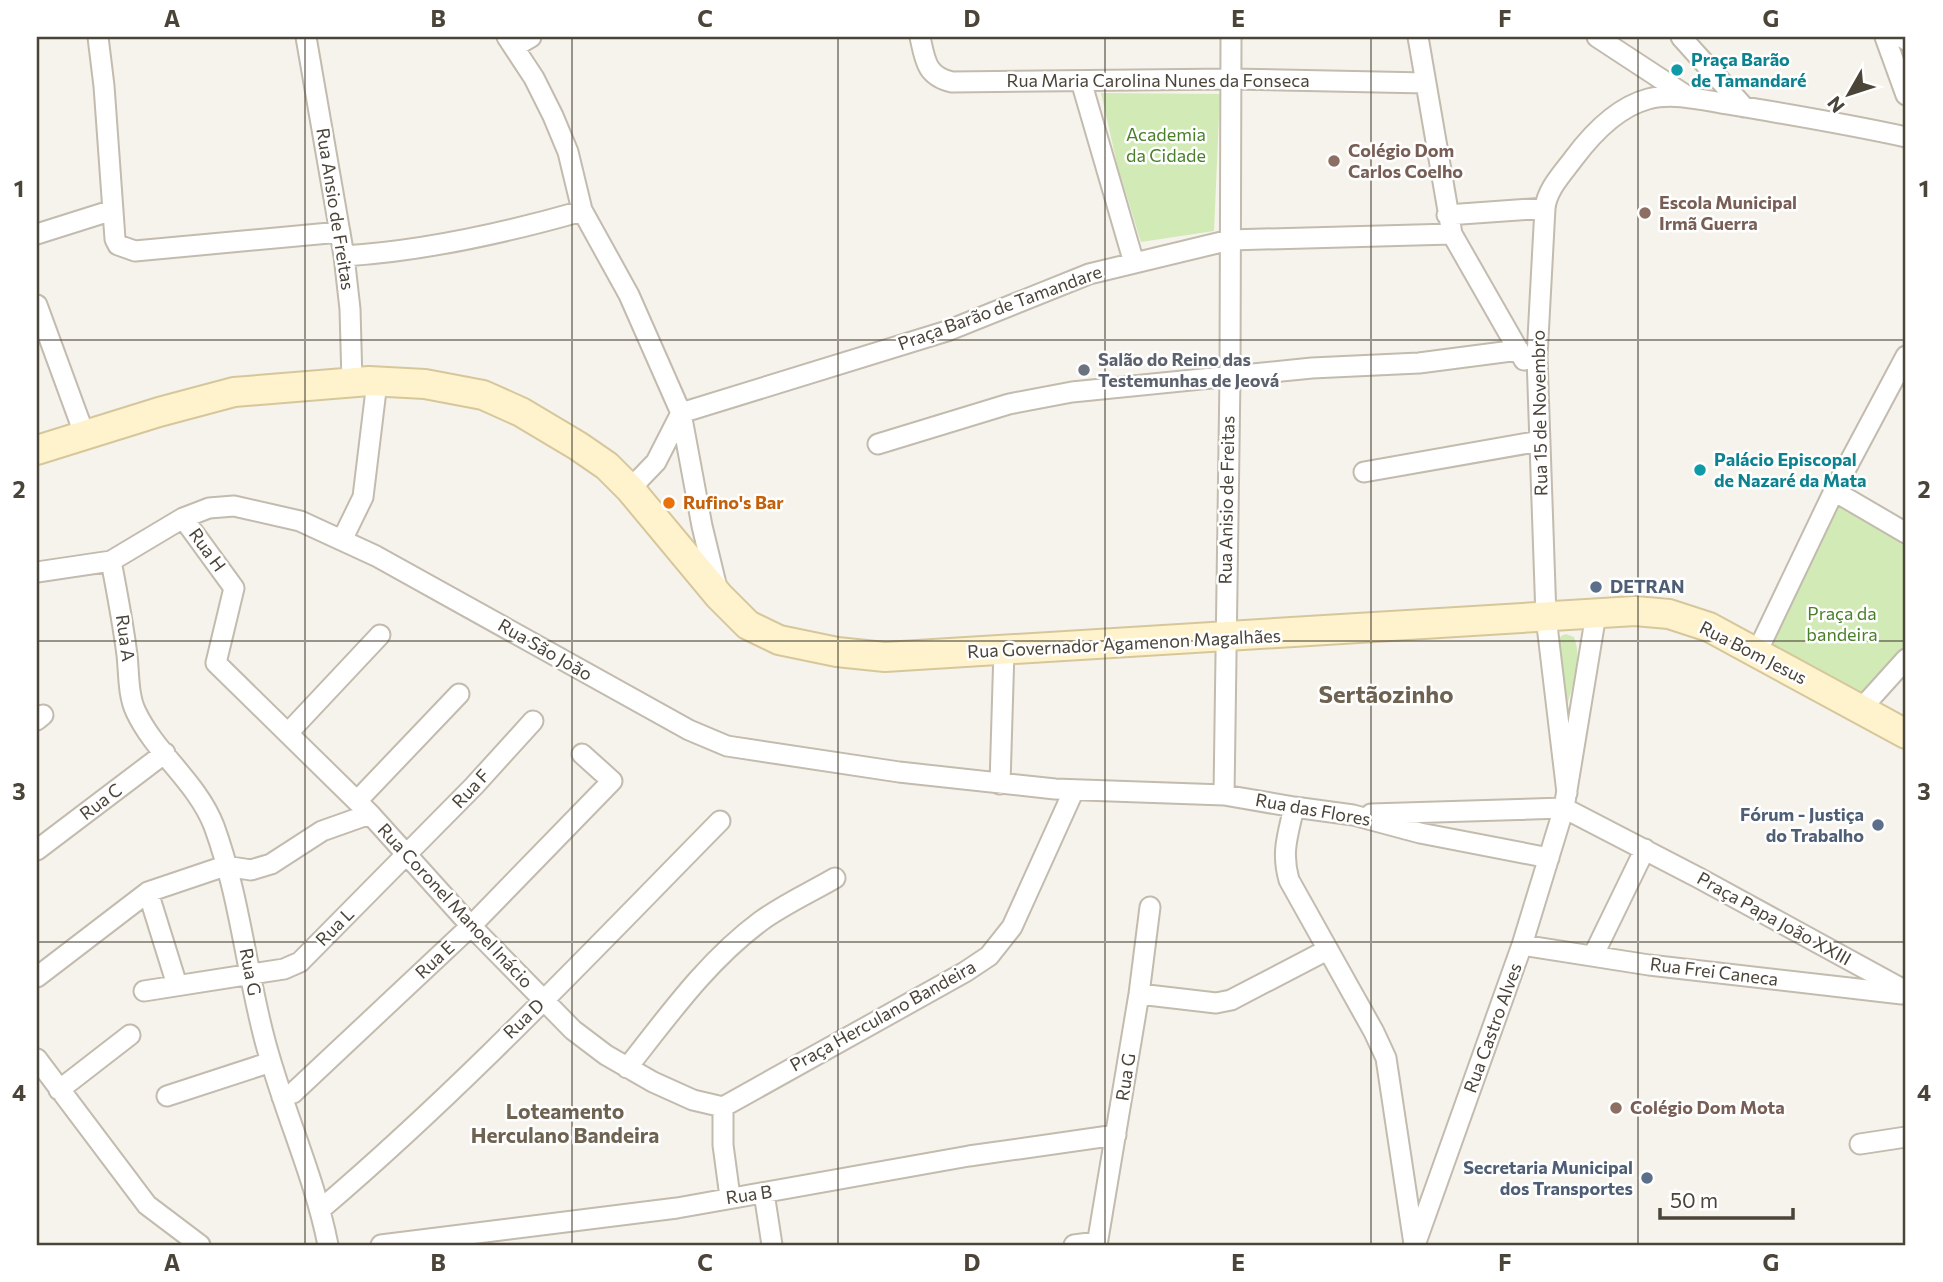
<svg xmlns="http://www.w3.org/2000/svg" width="1943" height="1282" font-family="Commissioner,sans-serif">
<rect width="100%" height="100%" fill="#f6f3ec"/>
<path fill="#d2eab5" d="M1101 93 1220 94 1214 231 1141 242 1118 168Z
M1834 491 1906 533V659L1860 710 1757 652Z
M1566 634 1574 637C1583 659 1572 687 1566 709L1557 644 1561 636Z"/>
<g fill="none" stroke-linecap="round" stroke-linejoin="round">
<defs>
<path id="street" d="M98 37 104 86 115 239 118 245 135 251 340 232
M306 37 344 256 350 309 352 382
M507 37 534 78 553 116 568 152 582 210 629 295 681 413 702 526 717 588
M920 37C925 60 926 76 952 82L1231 79 1426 83
M1418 37 1452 234 1524 360
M1597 37 1690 98
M1681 37 1744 107
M1885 37 1906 95
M1903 37 1906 40
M514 47 531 37
M1081 81 1134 263
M1447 215 1545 208
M37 234 113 210
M344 256C425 251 505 233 582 211
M37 305 85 436
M878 444 1009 404 1072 392 1312 368 1419 363 1519 350
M1364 472 1540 441
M630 489 656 462 681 413 947 331 1089 274 1230 240 1452 234
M1834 491 1906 533
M183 518 234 588 216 663 370 814 471 926 573 1030 606 1055 653 1082 693 1100 723 1107
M342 540 363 497 377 382
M111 561C117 592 123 623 127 655 129 673 128 696 136 712 156 754 197 782 214 826 239 894 246 968 264 1037 282 1108 314 1174 328 1245
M37 572 111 561 183 518 209 508 234 506 300 521 376 556 689 730 727 746 899 772 1055 789 1224 795 1294 807 1353 815 1420 833 1549 858
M1757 652 1834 491 1906 356
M1860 710 1906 659
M37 720 43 715
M288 733 380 635
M1000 784 1004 650
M1567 793 1546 617 1537 357 1545 208C1547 189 1563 173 1574 158 1592 134 1618 107 1648 99 1673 92 1703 100 1727 104 1787 114 1847 124 1906 137
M1224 795 1230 377 1231 37
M357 801 459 694
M1294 807C1288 835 1281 852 1289 880L1374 1032 1386 1058 1414 1244
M1371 814 1564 808 1699 878 1906 991
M37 850 165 753
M148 892 177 985
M1522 945 1649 965 1902 994
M1593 956 1645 849
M37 977 148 892 225 866 251 870 271 864 322 831 370 814
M144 991 284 969 300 962 474 786 533 721
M1139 994 1216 1003 1231 1000 1327 950
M37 1059 147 1205 200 1245
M627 1068C668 1016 707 961 761 921 783 905 811 892 835 878
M59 1090 130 1035
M167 1096 271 1062
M282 1097 293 1093 471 926 612 781 582 754
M723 1107 965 972 989 956 1012 927 1074 790
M723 1107V1145L730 1197
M1860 1144 1906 1137
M764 1193 772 1245
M321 1209C462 1089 590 953 720 821
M381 1245 677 1208 969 1156 1116 1135
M1074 1245 1097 1242
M1097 1245 1139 994 1150 907
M1415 1245 1522 945 1564 808 1596 614"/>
<path id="secondary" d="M37 450 159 412 234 392 369 381 425 384 483 395 521 412 578 446 607 466 630 489 719 596 748 625 779 640 837 652 885 657 1635 611 1669 614 1709 627 1906 734"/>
</defs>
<use href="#street" stroke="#c2bbae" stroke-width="23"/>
<use href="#secondary" stroke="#d6c79b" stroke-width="32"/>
<use href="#street" stroke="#fff" stroke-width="19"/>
<use href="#secondary" stroke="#fff3cd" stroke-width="28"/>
</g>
<path fill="none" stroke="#4b4439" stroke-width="2" stroke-opacity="0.55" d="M305 37V1245M572 37V1245M838 37V1245M1105 37V1245M1371 37V1245M1638 37V1245M37 340H1906M37 641H1906M37 942H1906"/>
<g fill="#0f9aa8" stroke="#fff" stroke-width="2.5">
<circle cx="1677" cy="70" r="7"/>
<circle cx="1700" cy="470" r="7"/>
</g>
<g fill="#8d6e63" stroke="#fff" stroke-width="2.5">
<circle cx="1334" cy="161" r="7"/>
<circle cx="1645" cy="213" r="7"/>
<circle cx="1616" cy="1108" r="7"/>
</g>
<circle fill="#6b7280" stroke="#fff" stroke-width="2.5" cx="1084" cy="370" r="7"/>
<circle fill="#e8710a" stroke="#fff" stroke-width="2.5" cx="669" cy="503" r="7"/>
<g fill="#5c6f8a" stroke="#fff" stroke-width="2.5">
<circle cx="1596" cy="587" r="7"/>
<circle cx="1878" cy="825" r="7"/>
<circle cx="1647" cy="1178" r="7"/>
</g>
<g text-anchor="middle" stroke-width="5" stroke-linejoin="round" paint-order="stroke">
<g font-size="18" font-weight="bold" fill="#0d838f" stroke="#fff" text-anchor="start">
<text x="1691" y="66">Praça Barão<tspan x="1691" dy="21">de Tamandaré</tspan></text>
<text x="1714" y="466">Palácio Episcopal<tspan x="1714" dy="21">de Nazaré da Mata</tspan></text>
</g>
<g font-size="18" fill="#4b4439" stroke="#fff">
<text x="1158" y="87">Rua Maria Carolina Nunes da Fonseca</text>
<text transform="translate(335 209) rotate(81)" y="6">Rua Ansio de Freitas</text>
<text transform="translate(1000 308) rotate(-20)" y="6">Praça Barão de Tamandare</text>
<text transform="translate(1540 413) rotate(-91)" y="6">Rua 15 de Novembro</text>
<text transform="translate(1227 500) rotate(-89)" y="6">Rua Anisio de Freitas</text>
<text transform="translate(207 550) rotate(54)" y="6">Rua H</text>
<text transform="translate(125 638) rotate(82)" y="6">Rua A</text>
<text transform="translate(1124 644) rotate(-3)" y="6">Rua Governador Agamenon Magalhães</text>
<text transform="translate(545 650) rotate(30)" y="6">Rua São João</text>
<text transform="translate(1753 653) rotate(27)" y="6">Rua Bom Jesus</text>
<text transform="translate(471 789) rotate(-47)" y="6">Rua F</text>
<text transform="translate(101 802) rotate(-37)" y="6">Rua C</text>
<text transform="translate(1313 810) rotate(10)" y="6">Rua das Flores</text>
<text transform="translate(455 906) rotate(47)" y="6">Rua Coronel Manoel Inácio</text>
<text transform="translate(1774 919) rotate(29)" y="6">Praça Papa João XXIII</text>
<text transform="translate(335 927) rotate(-45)" y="6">Rua L</text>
<text transform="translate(435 960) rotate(-43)" y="6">Rua E</text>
<text transform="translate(250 972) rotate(79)" y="6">Rua G</text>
<text transform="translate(1714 972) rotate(7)" y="6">Rua Frei Caneca</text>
<text transform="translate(883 1016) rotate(-29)" y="6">Praça Herculano Bandeira</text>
<text transform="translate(524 1019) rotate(-44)" y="6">Rua D</text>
<text transform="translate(1493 1028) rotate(-70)" y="6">Rua Castro Alves</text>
<text transform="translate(1126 1077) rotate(-81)" y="6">Rua G</text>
<text transform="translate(749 1195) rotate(-8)" y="6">Rua B</text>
</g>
<g font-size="18" fill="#4a7f2a" stroke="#fff">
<text x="1166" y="141">Academia<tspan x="1166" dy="21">da Cidade</tspan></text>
<text x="1842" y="620">Praça da<tspan x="1842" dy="21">bandeira</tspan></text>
</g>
<g font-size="18" font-weight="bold" fill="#785e54" stroke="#fff" text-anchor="start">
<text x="1348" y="157">Colégio Dom<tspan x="1348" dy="21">Carlos Coelho</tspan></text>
<text x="1659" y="209">Escola Municipal<tspan x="1659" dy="21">Irmã Guerra</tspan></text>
<text x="1630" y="1114">Colégio Dom Mota</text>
</g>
<g font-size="18" font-weight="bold" fill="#5b616d" stroke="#fff" text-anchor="start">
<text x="1098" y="366">Salão do Reino das<tspan x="1098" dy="21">Testemunhas de Jeová</tspan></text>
</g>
<g font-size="18" font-weight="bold" fill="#c56008" stroke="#fff" text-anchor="start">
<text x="683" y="509">Rufino's Bar</text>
</g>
<g font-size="18" font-weight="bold" fill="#4e5e75" stroke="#fff" text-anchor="end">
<text x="1610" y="593" text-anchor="start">DETRAN</text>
<text x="1864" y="821">Fórum - Justiça<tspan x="1864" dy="21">do Trabalho</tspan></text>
<text x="1633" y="1174">Secretaria Municipal<tspan x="1633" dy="21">dos Transportes</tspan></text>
</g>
<g font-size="21" font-weight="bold" fill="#6e6250" stroke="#fff">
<text x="565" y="1119">Loteamento<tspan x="565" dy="24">Herculano Bandeira</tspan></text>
</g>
<g font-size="24" font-weight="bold" fill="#6e6250" stroke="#fff">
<text x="1386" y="703">Sertãozinho</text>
</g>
</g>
<rect width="1943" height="1282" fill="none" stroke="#ffffff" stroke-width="77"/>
<g transform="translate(1849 94) rotate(231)" stroke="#ffffff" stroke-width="5" paint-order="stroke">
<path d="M0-5L12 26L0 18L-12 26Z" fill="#4b4439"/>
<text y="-10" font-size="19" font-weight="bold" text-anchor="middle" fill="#4b4439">N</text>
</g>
<path d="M1660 1208v10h133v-10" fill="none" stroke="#4b4439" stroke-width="3.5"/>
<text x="1670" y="1208" font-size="21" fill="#4b4439" stroke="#ffffff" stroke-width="5" paint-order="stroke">50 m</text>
<rect x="38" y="38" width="1866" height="1206" fill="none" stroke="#4b4439" stroke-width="2.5"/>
<g font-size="23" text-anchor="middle" font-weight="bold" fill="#4b4439">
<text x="172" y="27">A</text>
<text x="438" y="27">B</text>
<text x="705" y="27">C</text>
<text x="972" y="27">D</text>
<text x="1238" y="27">E</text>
<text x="1505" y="27">F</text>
<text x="1771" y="27">G</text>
<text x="19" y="197">1</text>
<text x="1924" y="197">1</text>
<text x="19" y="498">2</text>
<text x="1924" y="498">2</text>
<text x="19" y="800">3</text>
<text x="1924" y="800">3</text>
<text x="19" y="1101">4</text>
<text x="1924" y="1101">4</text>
<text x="172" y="1271">A</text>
<text x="438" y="1271">B</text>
<text x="705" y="1271">C</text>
<text x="972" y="1271">D</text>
<text x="1238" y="1271">E</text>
<text x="1505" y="1271">F</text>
<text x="1771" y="1271">G</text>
</g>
</svg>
